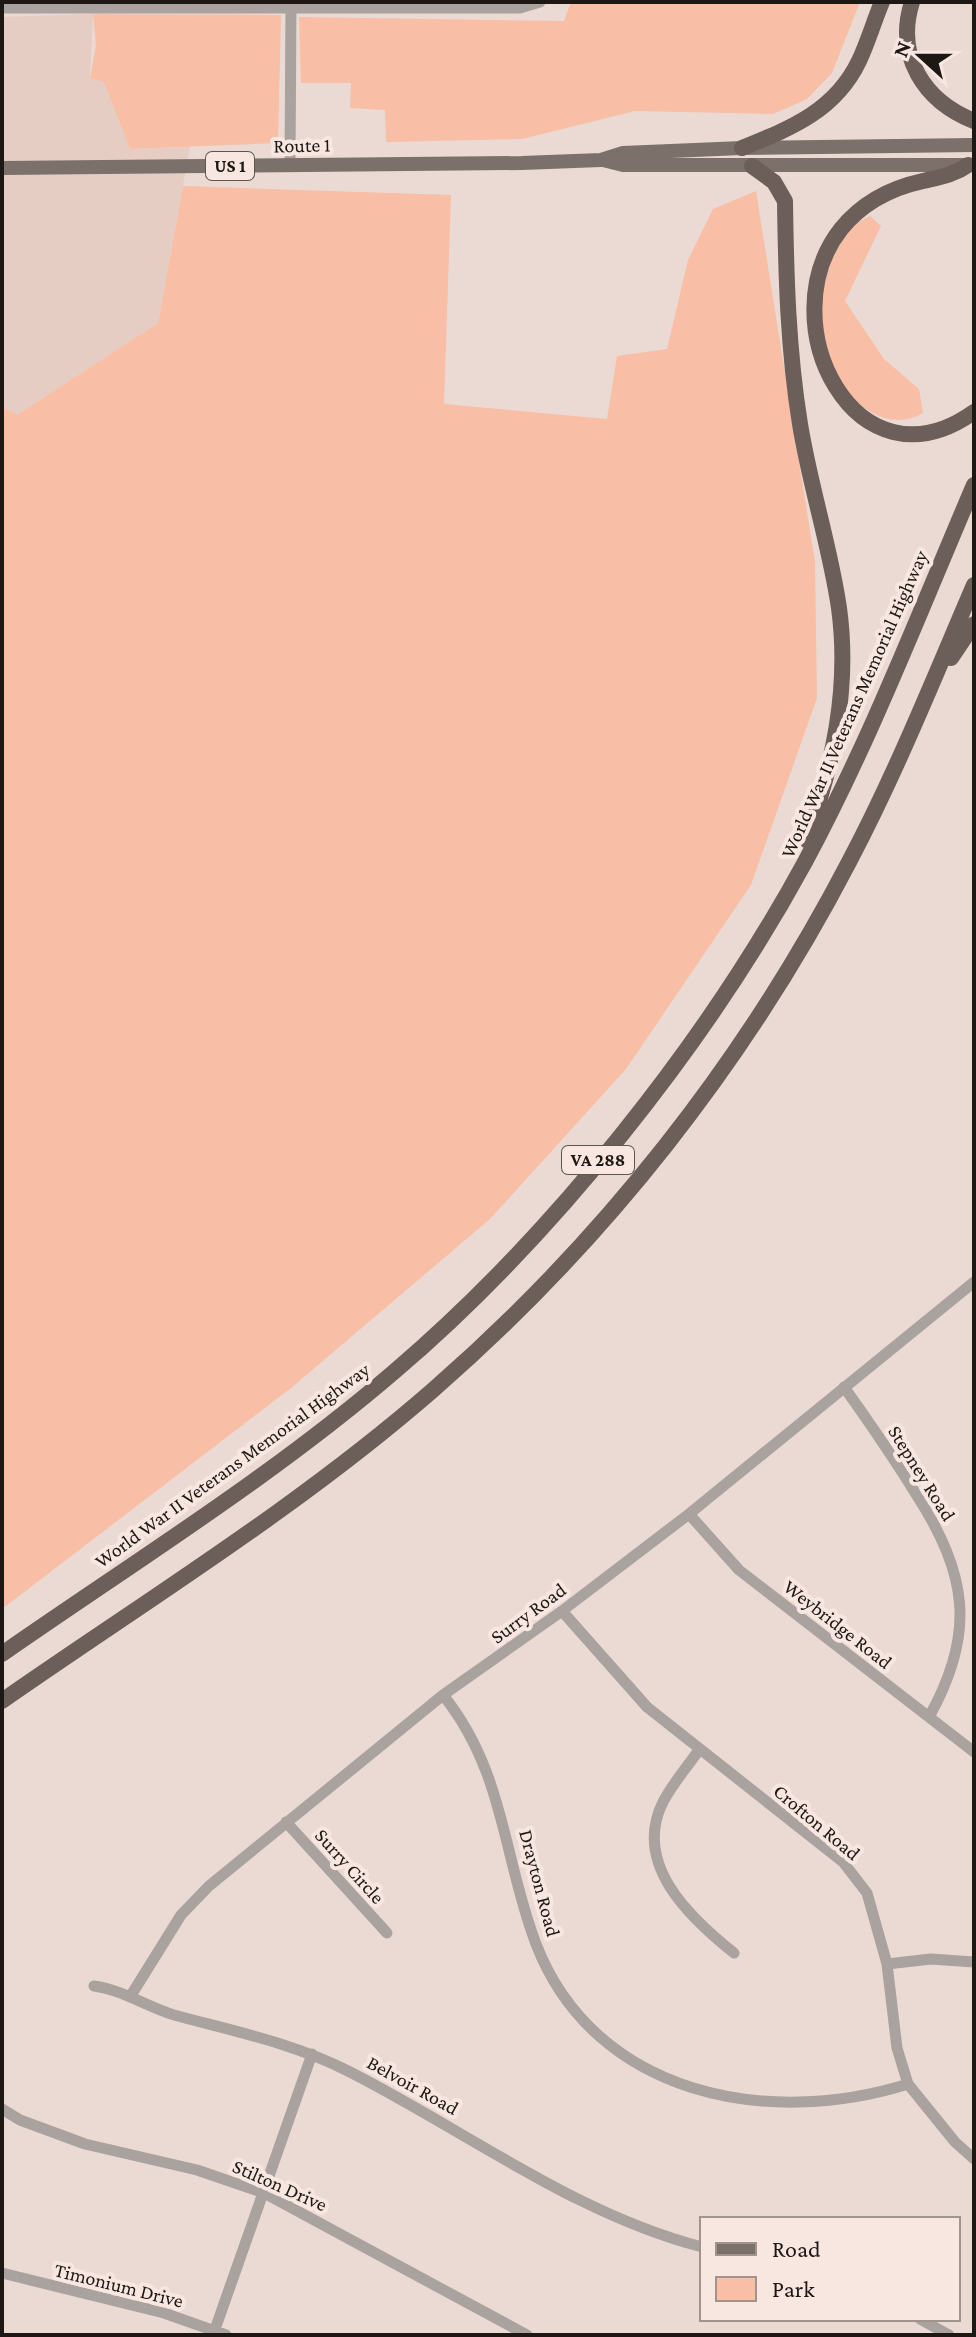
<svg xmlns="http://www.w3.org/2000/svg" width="976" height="2337" font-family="'Crimson Pro',serif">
<rect width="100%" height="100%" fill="#ebdad3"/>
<path fill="#e6cdc3" d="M93 14 90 78 104 81 130 149 190 147 158 323 17 415 2 407V17Z"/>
<path fill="#f8bea6" d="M571 2H860L832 73 807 99 773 114 635 111 522 139 386 142 385 110 350 108 351 83H301L299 17 564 21Z
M93 14 281 15 278 143 130 149 104 82 90 78 96 46Z
M183 186 451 195 444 404 607 419 617 356 667 349 688 260 713 209 756 191 815 562 817 698 751 885 626 1069 490 1219 291 1388 2 1609V407L17 415 158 323Z
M870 216 881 226 845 301 884 359 919 389 923 413C878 439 835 387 823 347 812 308 830 232 870 216Z"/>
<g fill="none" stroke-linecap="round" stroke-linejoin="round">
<path stroke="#a9a29f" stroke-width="11" d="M2 8H520L540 2
M290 166 291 3
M844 1387C869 1422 893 1457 916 1494 968 1575 976 1633 929 1717
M689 1514 739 1570 974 1752
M562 1611 647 1707 843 1862 867 1893 887 1964 897 2048 908 2084 955 2142 974 2159
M443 1695C505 1772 503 1858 536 1944 595 2096 768 2128 908 2084
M699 1750C687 1767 673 1783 663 1802 632 1864 690 1918 734 1953
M286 1822 387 1933
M887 1964 931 1959 974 1962
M94 1986C123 1990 147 2007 174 2015 233 2031 293 2043 348 2071 465 2130 574 2214 702 2247
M130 1997 181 1915 209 1886 443 1695 562 1611 689 1514 974 1282
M2 2109 20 2120 85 2144 197 2170 264 2193 527 2335
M2 2273 164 2313 226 2335
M920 2319 949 2335
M213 2335 312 2054"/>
<path stroke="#7c706b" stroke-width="14" d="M603 160 623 165H970
M2 168 522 163 601 160 623 153 742 148 974 145"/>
<path stroke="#6c5e58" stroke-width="16" d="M912 2C895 56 924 101 974 121
M742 148C791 128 835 111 859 61 868 42 874 21 882 2
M968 165C954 175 940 177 923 181 891 188 862 203 841 229 768 322 856 496 974 412
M752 166 774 182 785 201C786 276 788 350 800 424 810 486 830 546 839 608 850 688 833 766 806 840
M951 658 974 624
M2 1654C134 1562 273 1476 395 1371 552 1237 706 1044 805 862 870 741 920 611 974 485
M2 1701C147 1600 300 1506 433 1390 603 1242 745 1062 849 862 896 773 934 678 974 585"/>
</g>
<g text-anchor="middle" stroke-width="8" stroke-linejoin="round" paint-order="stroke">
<g fill="#f8e7e0" stroke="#5f5652" stroke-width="2">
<rect x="206" y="152" width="48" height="28" rx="6"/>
<rect x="562" y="1146" width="72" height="28" rx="6"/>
</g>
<g font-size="18" font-weight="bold" fill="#1e1815">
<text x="230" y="172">US 1</text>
<text x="598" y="1166">VA 288</text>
</g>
<g font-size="20" fill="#1e1815" stroke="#f8e7e0">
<text transform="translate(302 145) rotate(-1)" y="7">Route 1</text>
<text transform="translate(854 704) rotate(-66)" y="7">World War II Veterans Memorial Highway</text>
<text transform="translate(232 1465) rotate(-36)" y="7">World War II Veterans Memorial Highway</text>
<text transform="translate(922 1473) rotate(58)" y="7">Stepney Road</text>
<text transform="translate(528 1613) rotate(-36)" y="7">Surry Road</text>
<text transform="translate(838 1624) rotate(38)" y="7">Weybridge Road</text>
<text transform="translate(817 1822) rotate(40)" y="7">Crofton Road</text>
<text transform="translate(350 1866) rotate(48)" y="7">Surry Circle</text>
<text transform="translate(540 1883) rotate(75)" y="7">Drayton Road</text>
<text transform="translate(413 2085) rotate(29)" y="7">Belvoir Road</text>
<text transform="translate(280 2185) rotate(24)" y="7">Stilton Drive</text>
<text transform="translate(119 2285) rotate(14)" y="7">Timonium Drive</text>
</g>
</g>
<rect width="976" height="2337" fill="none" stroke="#1e1815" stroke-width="8"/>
<rect x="700" y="2217" width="260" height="104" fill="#f8e7e0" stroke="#a1948f" stroke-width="2"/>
<rect x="716" y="2243" width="40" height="12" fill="#7c706b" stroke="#a1948f" stroke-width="2"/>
<text x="772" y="2257" font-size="24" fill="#1e1815">Road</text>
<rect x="716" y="2277" width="40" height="24" fill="#f8bea6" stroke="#a1948f" stroke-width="2"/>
<text x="772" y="2297" font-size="24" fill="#1e1815">Park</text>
<g transform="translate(920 56) rotate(291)" stroke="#f8e7e0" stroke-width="6" paint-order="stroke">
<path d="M0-6L14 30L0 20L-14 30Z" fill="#1e1815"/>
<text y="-12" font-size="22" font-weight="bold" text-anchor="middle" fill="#1e1815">N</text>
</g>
</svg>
